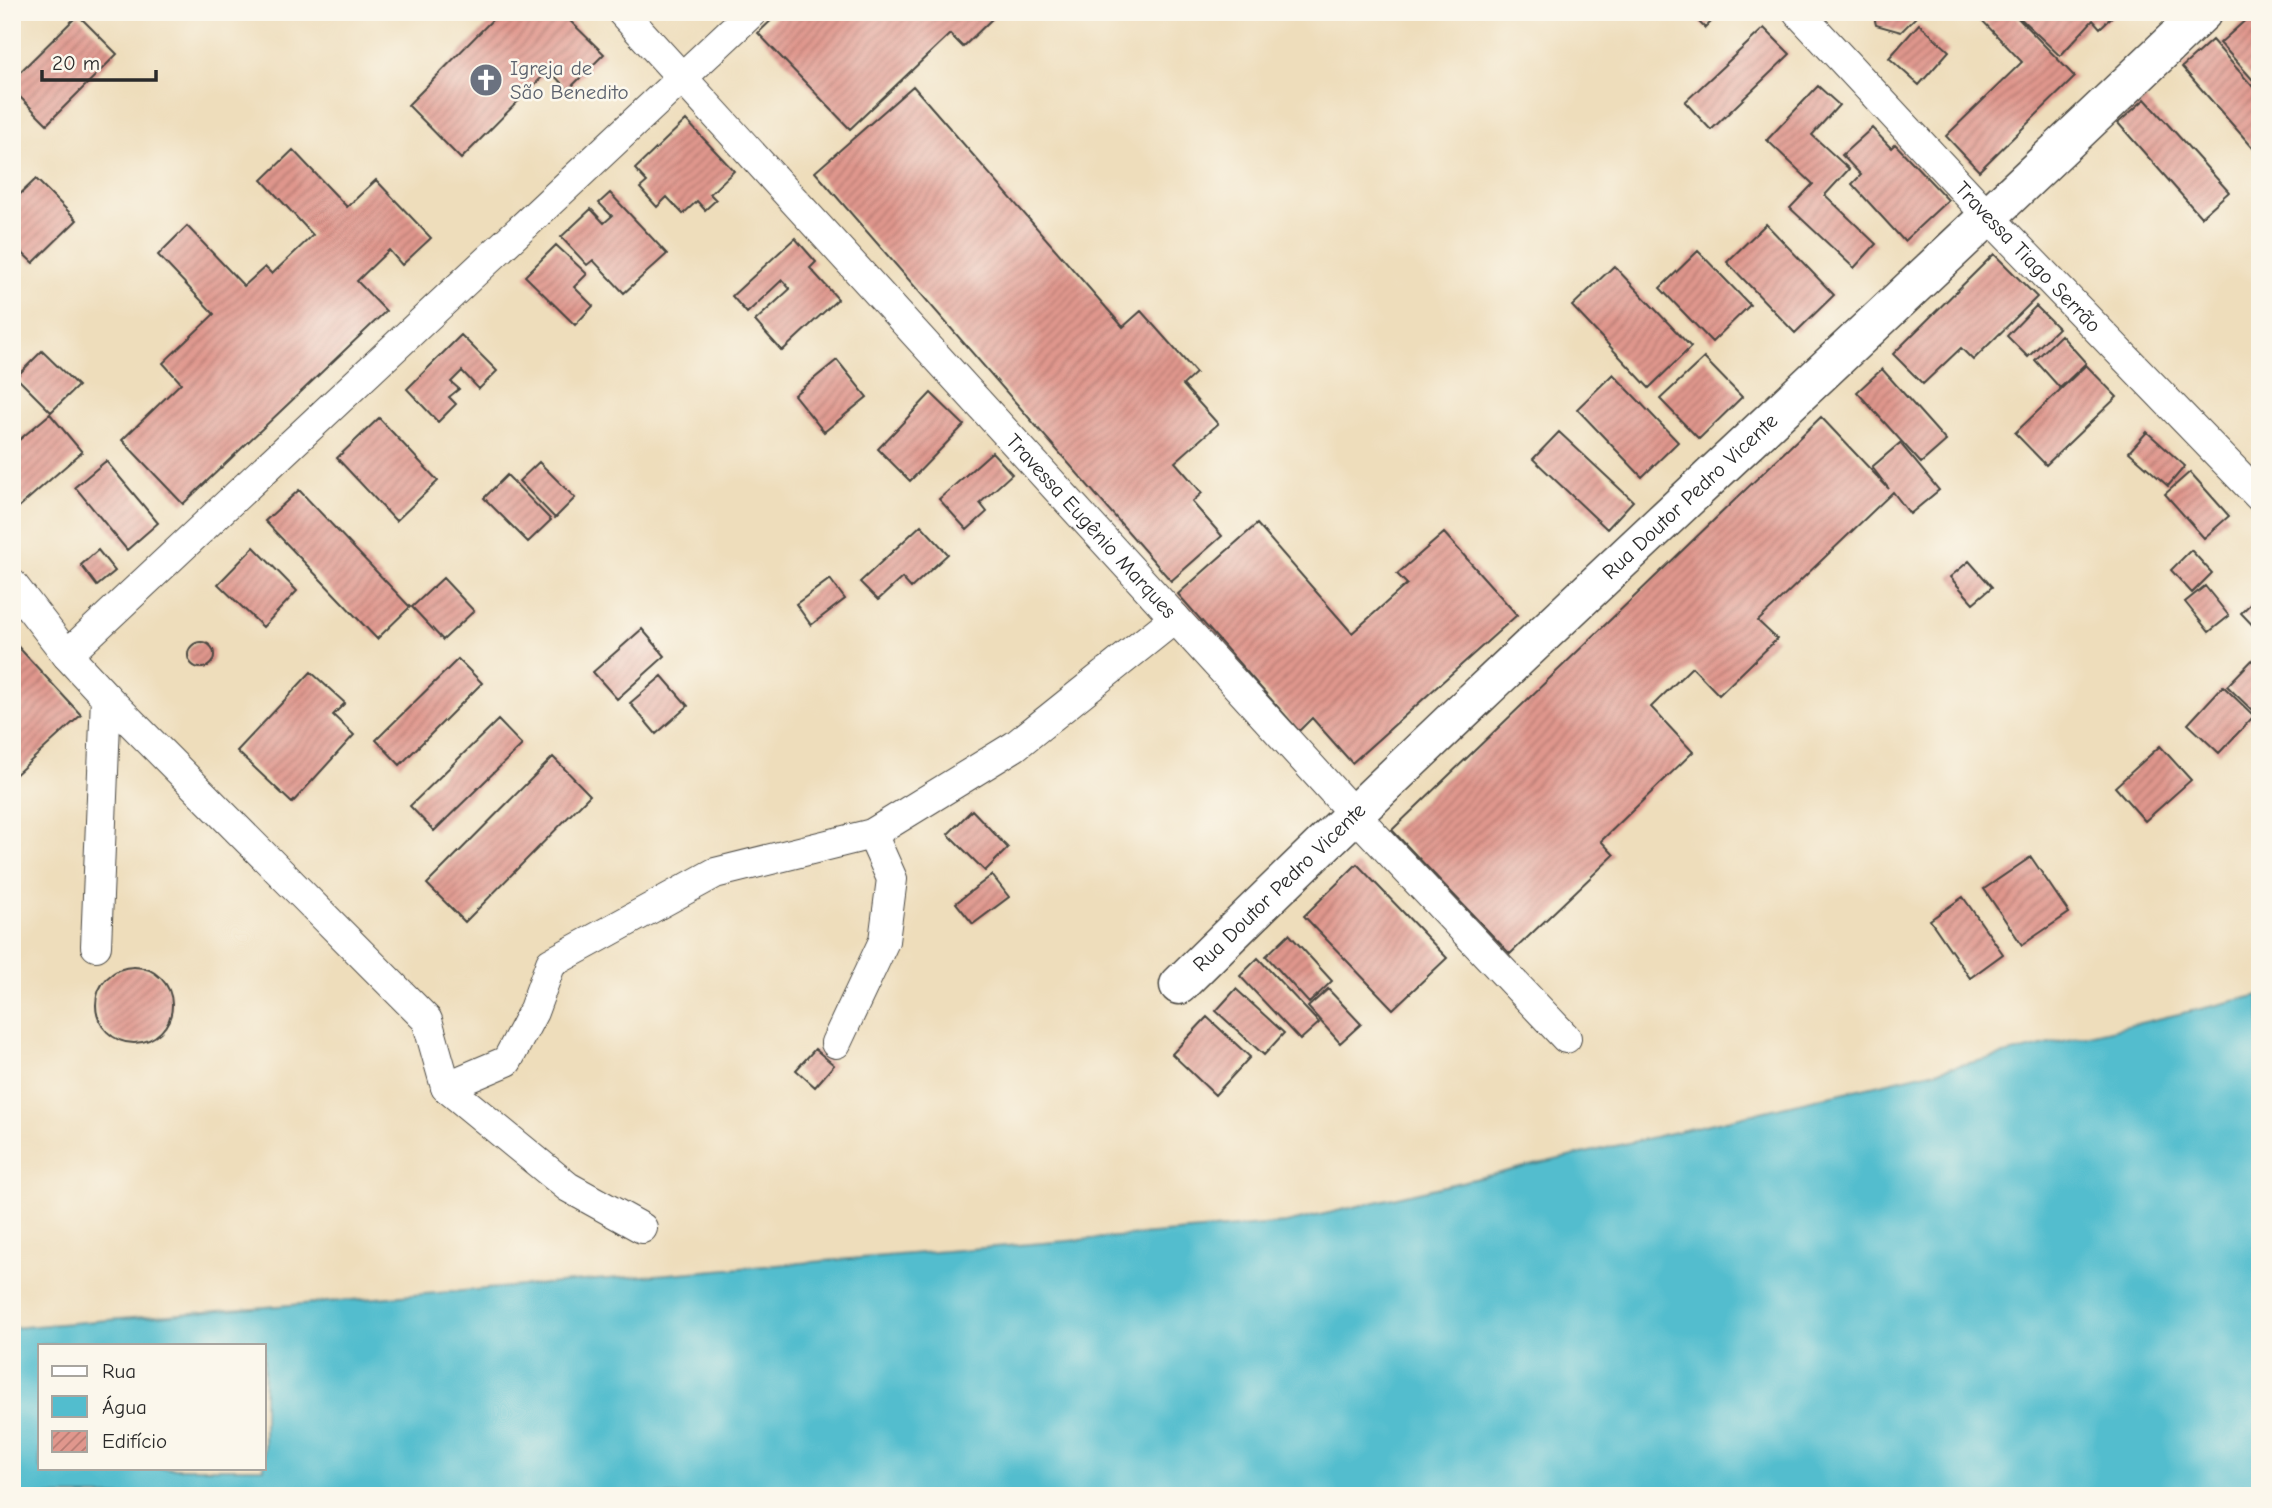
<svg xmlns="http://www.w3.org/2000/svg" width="2272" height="1508" font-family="'Comic Neue',sans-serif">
<defs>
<pattern id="building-hatch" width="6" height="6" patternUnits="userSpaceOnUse" patternTransform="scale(1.75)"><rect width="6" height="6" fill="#e0978d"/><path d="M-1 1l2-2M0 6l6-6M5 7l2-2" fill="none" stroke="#b67b73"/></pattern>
</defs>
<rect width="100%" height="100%" fill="#fbf7ec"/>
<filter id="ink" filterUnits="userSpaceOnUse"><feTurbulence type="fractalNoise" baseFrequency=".0143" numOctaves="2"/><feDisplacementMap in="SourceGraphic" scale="14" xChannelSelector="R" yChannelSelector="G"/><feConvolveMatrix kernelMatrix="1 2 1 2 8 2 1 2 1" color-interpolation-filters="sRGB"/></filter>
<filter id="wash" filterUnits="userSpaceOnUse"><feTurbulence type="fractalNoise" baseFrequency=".00686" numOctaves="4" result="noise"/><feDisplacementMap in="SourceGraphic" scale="28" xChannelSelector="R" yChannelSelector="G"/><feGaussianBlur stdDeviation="1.57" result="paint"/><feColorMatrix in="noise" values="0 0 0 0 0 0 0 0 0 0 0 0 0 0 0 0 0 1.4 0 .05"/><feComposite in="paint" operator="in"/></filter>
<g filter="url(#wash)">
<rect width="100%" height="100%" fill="#edb"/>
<path fill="#52bdce" stroke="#3e747c" stroke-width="2" fill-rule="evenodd" d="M2260 995V1496H12V1328L1286 1223ZM40 1345H264V1468H40Z"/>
<g id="blocks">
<path fill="url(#building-hatch)" d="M500 12H561L604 54 568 90 549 70 461 159 408 105Z
M780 12H994L996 15 963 47 950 34 850 129 758 33Z
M1689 12H1721L1705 28Z
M1873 12H1921L1901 32 1876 25Z
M1979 12H2012L2075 77 1979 171 1946 136 2022 62 1976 14Z
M2014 12H2117L2100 28 2093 20 2060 56Z
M78 15 117 54 47 124 12 89V80Z
M2249 17 2260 29V88L2220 43Z
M1919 24 1949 51 1919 85 1889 58Z
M1764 28 1790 54 1711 130 1685 102Z
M2212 40 2260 95V156L2182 67Z
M913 86 1123 327 1141 311 1196 373 1183 385 1218 424 1175 462 1202 493 1192 502 1222 536 1171 581 815 172Z
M1818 86 1839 105 1812 135 1849 169 1825 195 1876 244 1854 268 1790 208 1813 184 1767 140Z
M2145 99 2229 192 2201 217 2118 123Z
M686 120 734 171 710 194 716 200 705 210 697 201 683 214 667 197 657 207 640 188 647 182 635 169Z
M1872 128 1891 148 1895 144 1948 200 1904 241 1852 184 1861 175 1842 155Z
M293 150 347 207 376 180 431 238 402 265 389 250 357 281 386 311 183 504 122 440 181 383 163 363 214 314 158 255 187 226 244 286 265 267 272 274 313 235 262 180Z
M36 179 77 220 33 263 12 243V202Z
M610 193 667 254 624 293 593 260 587 265 561 237 591 209 604 223 612 216 599 203Z
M1766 224 1834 295 1795 333 1727 262Z
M795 238 816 262 810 268 838 299 782 351 755 321 790 289 782 280 747 313 732 296Z
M556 245 587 274 574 287 593 306 575 325 525 276Z
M1698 251 1750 305 1712 342 1660 288Z
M1994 254 2037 297 1973 360 1961 348 1923 384 1893 354Z
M1614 266 1691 347 1649 388 1572 306Z
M2036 306 2058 328 2028 357 2007 336Z
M461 335 497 371 479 389 462 371 451 382 459 389 449 397 456 404 438 422 407 389Z
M2061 335 2086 363 2060 388 2035 360Z
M42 351 78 386 51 412 16 377Z
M1704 358 1742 397 1699 439 1660 399Z
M837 360 867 397 824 432 794 395Z
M2086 365 2117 397 2046 465 2015 433Z
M1882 369 1946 441 1921 463 1857 392Z
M1613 374 1678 442 1642 477 1577 409Z
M931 393 964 425 910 481 878 449Z
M50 414 82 452 12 513V446Z
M1821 417 1889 489 1872 467 1900 443 1939 490 1910 514 1893 492 1758 621 1777 639 1719 695 1692 667 1651 707 1693 752 1601 841 1614 855 1510 954 1392 830Z
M379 418 438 481 396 521 337 458Z
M1559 432 1633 501 1607 529 1533 459Z
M2147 432 2185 466 2168 486 2129 452Z
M992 452 1012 474 980 503 987 512 967 530 939 499Z
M106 461 158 523 127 550 75 487Z
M539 462 575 498 555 518 519 481Z
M2190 472 2229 516 2204 538 2165 494Z
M507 475 551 520 528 542 484 498Z
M299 490 410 607 377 639 265 521Z
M1257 524 1352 633 1407 584 1397 574 1444 533 1517 615 1352 763 1312 718 1299 731 1178 594Z
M921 525 948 554 911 588 902 578 878 600 860 582Z
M254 547 297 591 263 627 218 584Z
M98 550 115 571 97 586 81 565Z
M2191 550 2212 573 2192 593 2171 570Z
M1969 561 1992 587 1973 603 1950 577Z
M443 578 474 611 443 640 412 607Z
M830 579 845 599 811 625 796 604Z
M2205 586 2229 616 2209 632 2185 602Z
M2260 595V633L2241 613Z
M642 629 665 656 617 699 593 672Z
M12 640 81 715 12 778Z
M188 655a13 13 0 1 1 26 0a13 13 0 1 1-26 0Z
M2260 652V718L2227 686Z
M458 659 482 683 400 765 376 740Z
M311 672 345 703 333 715 354 735 292 803 237 751Z
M662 676 688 706 656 734 630 703Z
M2223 686 2254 716 2219 753 2188 724Z
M498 720 522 745 434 831 410 806Z
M2160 746 2191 780 2145 821 2115 787Z
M553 757 590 795 465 922 427 884Z
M972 810 1008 848 985 871 948 834Z
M2031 857 2069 913 2022 945 1984 889Z
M1357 864 1447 958 1393 1009 1304 916Z
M992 875 1009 897 973 924 956 903Z
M1963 897 2003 954 1970 978 1930 920Z
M1289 934 1332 981 1309 1003 1266 956Z
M1258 958 1319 1023 1300 1040 1240 976Z
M96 1005a38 38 0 1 1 76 0a38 38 0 1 1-76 0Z
M1236 989 1284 1033 1264 1055 1216 1011Z
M1328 989 1361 1024 1340 1043 1308 1007Z
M1207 1017 1250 1057 1215 1095 1172 1054Z
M815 1049 834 1065 815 1087 796 1070Z"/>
</g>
</g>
<g filter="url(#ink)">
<use href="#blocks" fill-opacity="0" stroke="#484641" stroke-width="2"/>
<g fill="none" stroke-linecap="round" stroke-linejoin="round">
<defs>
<g id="street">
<path id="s1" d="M622 12 1353 813 1566 1038"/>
<path id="s2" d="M1798 12 1989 217 2260 497"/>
<path d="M12 584 67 655 106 697 427 1020 446 1087 568 1187 642 1228"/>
<path d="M67 655 752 12"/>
<path d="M96 946 106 697"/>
<path d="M836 1043 884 941 892 879 872 834"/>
<path d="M446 1087 507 1061 533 1012 551 963 715 873 872 834 1015 746 1175 618"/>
</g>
<g id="secondary">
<path id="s3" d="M1179 985C1514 654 1864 338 2203 12"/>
</g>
</defs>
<use href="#street" stroke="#484641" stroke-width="32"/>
<use href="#secondary" stroke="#484641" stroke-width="41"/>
<use href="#street" stroke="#fff" stroke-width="30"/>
<use href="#secondary" stroke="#fff" stroke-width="38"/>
</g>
</g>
<defs>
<symbol id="church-disc" viewBox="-11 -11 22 22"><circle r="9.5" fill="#6b7280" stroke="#fbf7ec"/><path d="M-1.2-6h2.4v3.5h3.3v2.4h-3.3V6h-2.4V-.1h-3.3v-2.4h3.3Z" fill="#fff"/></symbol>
</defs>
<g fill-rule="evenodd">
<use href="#church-disc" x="467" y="61" width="38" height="38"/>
</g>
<g text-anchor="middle" stroke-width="5" stroke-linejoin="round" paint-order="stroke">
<g font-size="21" fill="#5b616d" stroke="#fbf7ec" text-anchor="start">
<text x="510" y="75">Igreja de<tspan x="510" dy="24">São Benedito</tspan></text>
</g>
<g font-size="21" fill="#2b2b2b" stroke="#fbf7ec">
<text dy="7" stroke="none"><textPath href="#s2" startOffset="336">Travessa Tiago Serrão</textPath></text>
<text dy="7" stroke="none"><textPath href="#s3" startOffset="707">Rua Doutor Pedro Vicente</textPath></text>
<text dy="7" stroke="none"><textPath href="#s1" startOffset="696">Travessa Eugênio Marques</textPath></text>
<text dy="7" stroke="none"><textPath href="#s3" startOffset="140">Rua Doutor Pedro Vicente</textPath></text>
</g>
</g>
<rect width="2272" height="1508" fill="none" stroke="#fbf7ec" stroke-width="42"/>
<rect x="38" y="1344" width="228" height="126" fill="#fbf7ec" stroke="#a8a59f" stroke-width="2"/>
<rect x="52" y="1366" width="35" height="10" fill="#ffffff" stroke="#a8a59f" stroke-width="2"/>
<text x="102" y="1378" font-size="21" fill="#2b2b2b">Rua</text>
<rect x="52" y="1396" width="35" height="21" fill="#52bdce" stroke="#a8a59f" stroke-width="2"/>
<text x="102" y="1414" font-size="21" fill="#2b2b2b">Água</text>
<rect x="52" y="1431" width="35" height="21" fill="url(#building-hatch)" stroke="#a8a59f" stroke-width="2"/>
<text x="102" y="1448" font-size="21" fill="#2b2b2b">Edifício</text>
<path d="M42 70v10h114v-10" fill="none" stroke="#2b2b2b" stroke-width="3.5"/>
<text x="52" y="70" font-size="21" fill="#2b2b2b" stroke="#fbf7ec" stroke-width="5" paint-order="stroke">20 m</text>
</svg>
